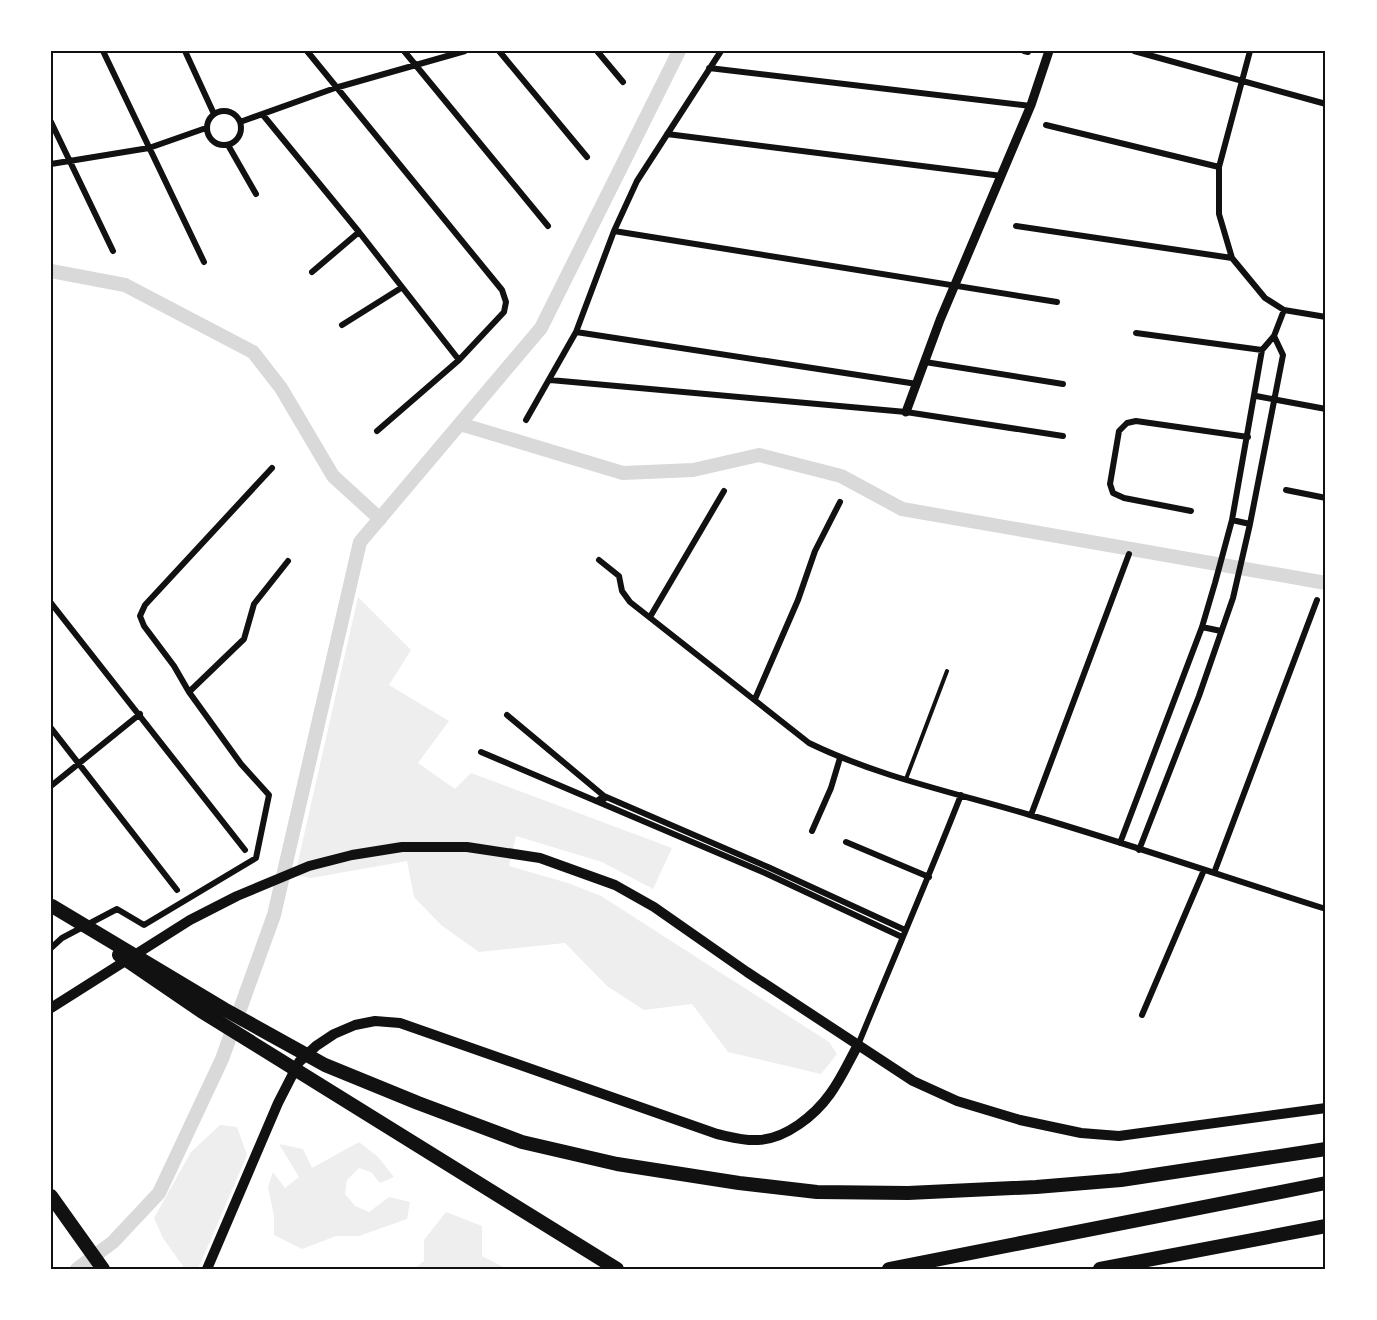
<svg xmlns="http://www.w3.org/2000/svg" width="1377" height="1320" font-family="Helvetica,sans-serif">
<rect width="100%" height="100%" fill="#fff"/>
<path fill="#eee" d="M358 597 411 650 389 685 449 721 418 763 455 789 471 773 672 848 653 889 602 862 516 836 509 866 568 883 601 896 829 1042 837 1054 821 1074 728 1052 692 1004 644 1010 607 986 565 943 479 952 441 925 414 897 407 861 311 878 295 875Z
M220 1125 237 1127 247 1155 198 1269H185L163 1238 154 1218 191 1152Z
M359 1142 378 1157 394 1177 380 1183 371 1172 359 1168 347 1180 345 1194 355 1206 369 1212 389 1197 410 1202 407 1219 359 1236H336L302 1249 274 1235V1216L268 1187 273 1172 285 1188 299 1177 279 1144 303 1149 312 1168Z
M446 1212 482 1226V1256L507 1269H414L424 1261V1240Z"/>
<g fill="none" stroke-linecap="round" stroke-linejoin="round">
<path stroke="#d9d9d9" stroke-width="14" d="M51 271 125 285 253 352 281 388 333 476 380 519
M460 424 623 473 693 470 759 455 841 476 902 509 1326 583
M77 1269 113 1242 159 1193 222 1059 274 915 360 542 541 328 679 51"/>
<path stroke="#111" stroke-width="4" d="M906 779 947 671"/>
<path stroke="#111" stroke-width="6" d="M103 51 204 262
M185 51 214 114
M307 51 502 290 506 302 504 312 459 360 377 431
M404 51 548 226
M499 51 587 157
M597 51 623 82
M1024 51 1028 52
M1134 51 1326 104
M709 68 1031 106
M207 128a17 17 0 1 1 34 0a17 17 0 1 1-34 0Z
M263 115 359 232 459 360
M51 122 113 251
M240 122 335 88 465 51
M1046 125 1219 167
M667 134 1002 176
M228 145 256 194
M51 164 149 148 206 128
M1016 226 1232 258
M614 231 1057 302
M312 272 359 232
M1284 310 1326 317
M342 325 401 288
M576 332 917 384
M1136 333 1262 350
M925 362 1063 384
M550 380 906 412 1063 436
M1256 396 1326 409
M526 420 576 332 614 231 637 181 721 51
M1286 490 1326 498
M1191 511 1124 498 1113 493 1110 484 1119 431 1127 423 1136 421 1248 437
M1232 520 1250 524
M599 560 619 576 622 591 630 602 809 743C879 777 956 793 1030 815 1129 844 1228 878 1326 909
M51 603 245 850
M650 617 724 491
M1202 627 1221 631
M189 692 244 639 254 604 288 561
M755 699 798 600 815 551 840 502
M507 715 604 796V799
M51 728 177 890
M481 752 765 873 902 937
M51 786 140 714
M597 801 604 796 768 867 905 930
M1031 815 1129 554
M812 831 831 788 840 758
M846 842 929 877
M1120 843 1202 627 1215 583 1232 520 1262 350 1274 336 1284 310 1265 298 1232 258 1219 214V167L1250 51
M1139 850 1199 696 1233 598 1250 524 1283 355 1274 336
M1214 873 1317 600
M51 948 62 938 117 909 144 925 256 858 269 795 241 764 189 692 174 666 144 626 140 616 145 605 272 468
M1142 1015 1204 870
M858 1045C892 962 928 879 961 795"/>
<path stroke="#111" stroke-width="9" d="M906 412 940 320 1031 105 1049 51"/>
<path stroke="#111" stroke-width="10" d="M51 1008 190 920 237 896 309 866 352 855 402 847H467L540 858 615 885 654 907 747 972 913 1081 957 1101 1020 1120 1081 1133 1119 1136 1326 1108
M207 1269 278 1103 299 1062 316 1046 334 1034 355 1025 375 1021 400 1023 717 1134C731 1137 744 1141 758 1140 786 1139 815 1115 830 1094 841 1079 849 1061 858 1045"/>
<path stroke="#111" stroke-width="14" d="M52 906 224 1009 325 1065 418 1103 522 1142 617 1164 739 1183 817 1192 908 1193 1036 1187 1121 1180 1326 1149
M119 955 201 1011 617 1269
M51 1196 103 1269
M889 1269 1326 1183
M1100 1269 1326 1226"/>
</g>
<rect width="1377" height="1320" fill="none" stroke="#ffffff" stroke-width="105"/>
<rect x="52" y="52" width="1272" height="1216" fill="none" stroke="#111" stroke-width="2"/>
</svg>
